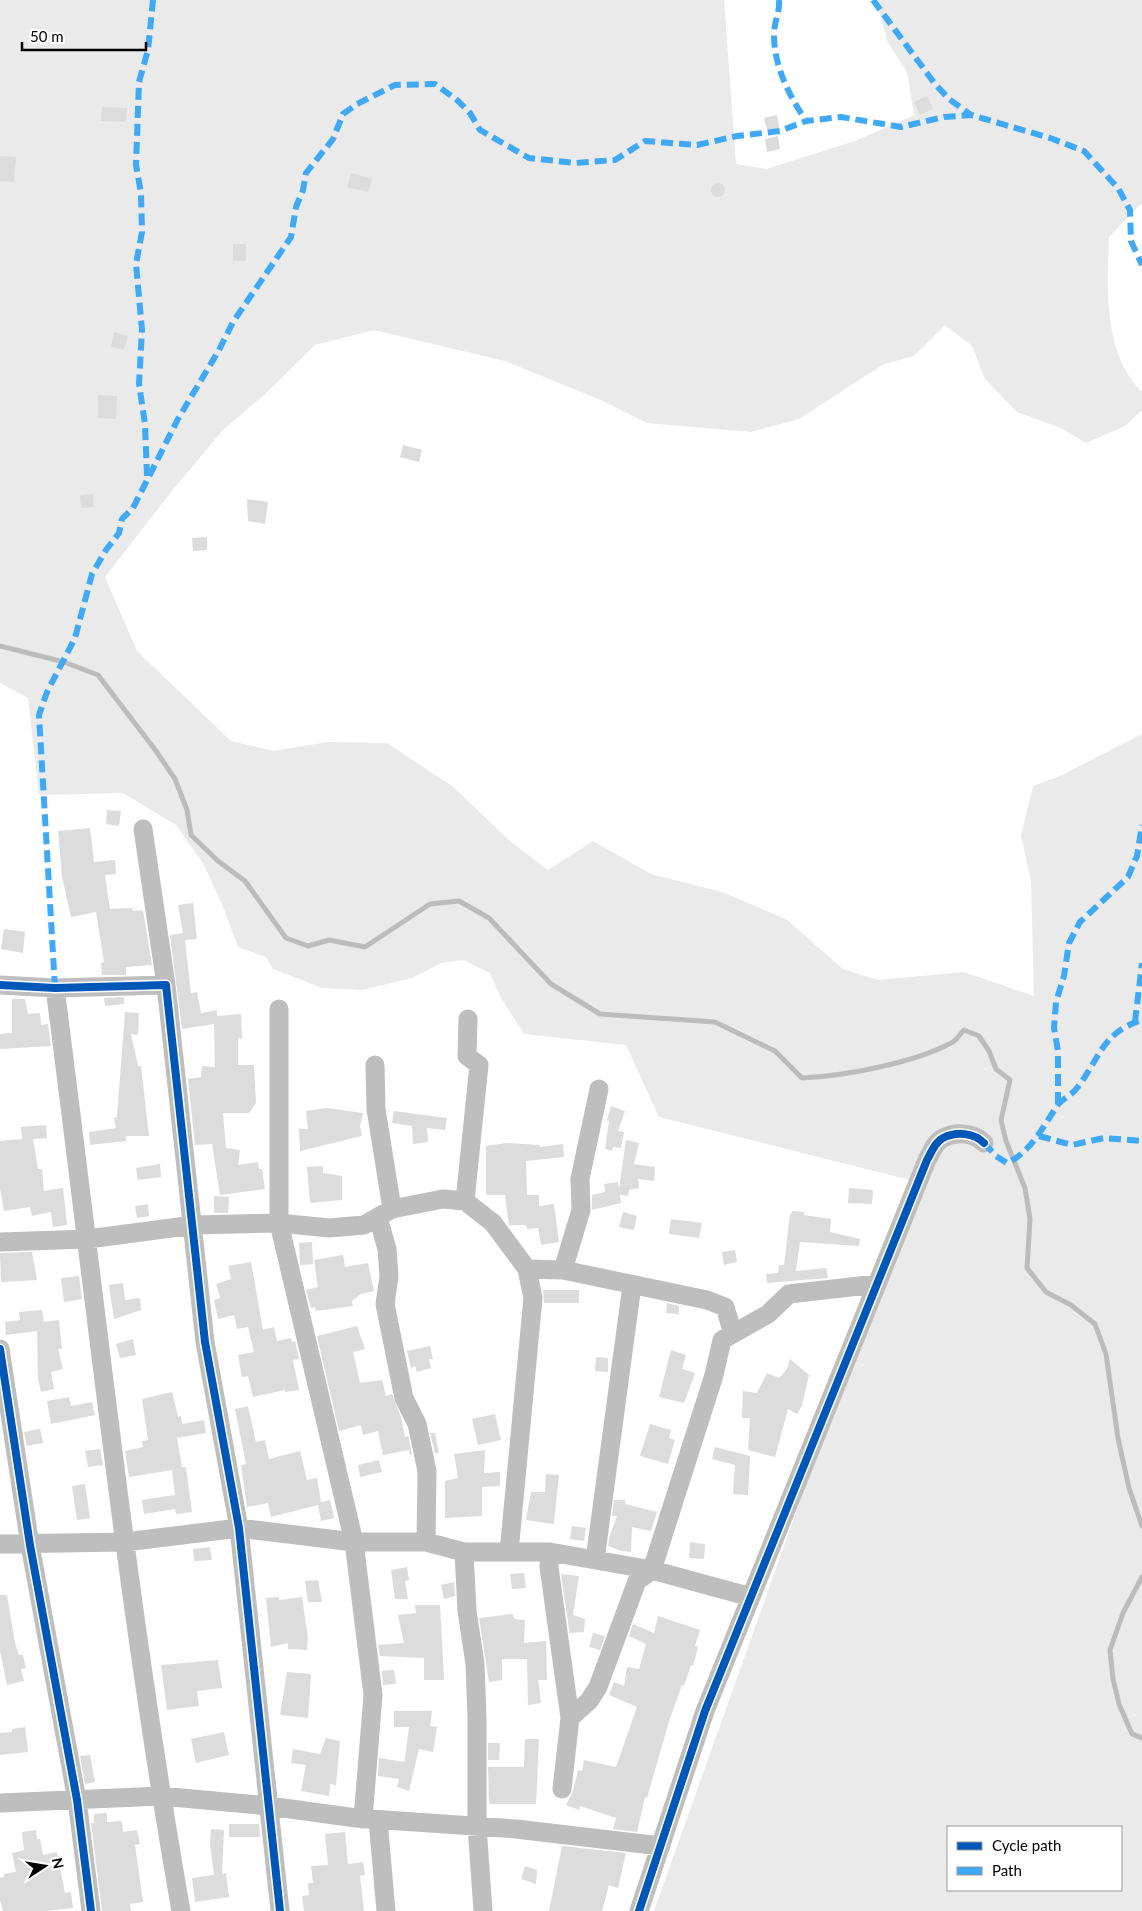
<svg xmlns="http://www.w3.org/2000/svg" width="1142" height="1911" font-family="Lato,sans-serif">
<rect width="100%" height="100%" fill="#fff"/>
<path fill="#eaeaea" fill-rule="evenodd" d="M0 0H724L736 164 766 169 855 141 914 115 907 72 888 43 876 0H1142V203L1109 237C1107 289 1103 353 1142 392V410L1125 426 1086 443 1061 428 1017 412 985 379 972 346 945 325 914 356 884 364 799 419 751 432 647 423 603 401 505 361 374 330 315 345 264 395 223 430 171 492 105 577 137 651 231 741 274 751 327 742 387 743 452 786 510 841 548 870 593 841 651 874 722 892 786 919 843 969 878 980 964 972 1034 996 1031 882 1021 835 1033 786 1060 776 1142 734V1911H654L914 1181 659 1117 626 1045 524 1034 501 998 490 973 463 960 441 963 412 978 362 990 322 988 273 969 266 957 238 947 222 904 203 863 176 825 123 793 39 795 28 698 0 683ZM948 1827H1121V1890H948Z"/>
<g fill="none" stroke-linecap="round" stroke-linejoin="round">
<path stroke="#bcbcbc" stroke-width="5" d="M0 646 64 662 98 675 156 751 175 779 187 810 191 835 218 861 245 881 286 938 308 946 329 940 365 947 430 904 459 901 489 918 551 984 600 1014 715 1022 775 1051 802 1078C844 1076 914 1063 951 1043 956 1041 960 1034 964 1030L979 1036 989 1051 996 1069 1010 1080 1001 1120 1006 1141 1025 1188 1030 1219 1027 1268 1046 1292 1071 1305 1095 1324 1106 1354 1118 1438 1129 1488 1142 1526
M1142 1577 1123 1613 1110 1650 1113 1679 1119 1704 1132 1734 1142 1738"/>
</g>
<path fill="#dcdcdc" d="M927 96 933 109 920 115 914 102Z
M102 107 127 108 126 122 101 121Z
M777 115 779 128 767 130 764 118Z
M778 136 780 149 767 152 765 139Z
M0 156 16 157 14 182 0 181Z
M351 173 372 179 368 192 347 187Z
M711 190a7 7 0 1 1 14 0a7 7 0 1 1-14 0Z
M233 244H246V261H233Z
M114 332 128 336 124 350 111 347Z
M98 395 117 396 116 419 98 418Z
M403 445 422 450 419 462 400 457Z
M93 494 94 507 81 508 80 495Z
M247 499 268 502 265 524 248 521Z
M207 537V550L193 551 192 538Z
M107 810 121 811 119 826 106 824Z
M90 828 94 862 115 860 116 874 105 875 110 909 132 908 133 911 143 910 152 965 126 967V975H102L101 963 104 962 96 912 71 917 62 877 58 831Z
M193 903 197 939 185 940 191 993 197 992 201 1013 217 1010V1016L241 1014 242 1039 238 1038V1065H254L256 1103 249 1113H223L226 1148 240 1150 238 1165 258 1162 259 1169H262L265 1189 220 1195 212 1144 195 1145 188 1079 201 1077 202 1066 215 1067 214 1024 182 1029 170 935 183 933 178 905Z
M4 929 25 932 23 953 1 949Z
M124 997V1004L105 1006 104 998Z
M12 999H25L28 1014 40 1013 41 1025 48 1024 51 1046 0 1049V1034L12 1033Z
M125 1012 139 1013 138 1035 131 1034 138 1066H141L149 1136H126V1141L90 1145 89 1132 116 1128 114 1118 117 1117Z
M611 1106 625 1111 618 1131 624 1132 621 1148 613 1147 612 1151 605 1149 609 1121 607 1120Z
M327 1108 363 1113 360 1126 362 1136 300 1151 299 1129H308L306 1111Z
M394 1111 447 1118 445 1130 427 1128 428 1142 413 1144 412 1126 392 1123Z
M46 1125 47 1138 33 1139 38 1169H42L44 1191 63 1188 67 1225 53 1227 51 1212 32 1216 30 1207 4 1211 0 1189V1141L22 1139 21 1127Z
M626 1140 639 1143 634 1164 655 1167 654 1181 638 1179 639 1188 629 1190 628 1196 620 1195 621 1203 592 1210V1195L605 1192 604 1184 618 1182 619 1189Z
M506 1143 540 1145V1147L563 1144 564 1157 526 1161 527 1195H539V1206L554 1204 559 1242 541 1245 538 1228 527 1229 526 1225H509L505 1195H486V1146Z
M160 1164 161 1177 138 1180 136 1168Z
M323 1166V1173L342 1176V1200L310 1203 307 1167Z
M849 1188 873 1190 872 1204 848 1203Z
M214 1196 229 1197 228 1213H214Z
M148 1204 149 1216 137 1218 135 1206Z
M792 1211 804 1212V1215L831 1219 830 1232 860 1239 859 1246 800 1242 796 1271 826 1268 828 1278 767 1283 766 1274 778 1273 779 1265H784L790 1213 792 1214Z
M623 1212 637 1216 634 1230 619 1227Z
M671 1219 702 1223 699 1238 669 1234Z
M312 1242 313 1264 300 1265 299 1243Z
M735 1250 737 1262 724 1265 722 1252Z
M32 1252 37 1280 1 1282 0 1253Z
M343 1255 345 1267 368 1263 374 1291 361 1294 352 1301 353 1306 316 1311 315 1307 311 1308 306 1290 318 1287 314 1260Z
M251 1262 263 1330 274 1327 277 1341 291 1338 292 1342 295 1341 299 1359 293 1360 299 1390 285 1392V1390L253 1397 248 1376 242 1377 238 1355 254 1352 248 1327 237 1329 234 1315 218 1319 214 1300 220 1298 216 1284 231 1279 228 1266Z
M79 1276 82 1299 64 1302 61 1278Z
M123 1283 125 1300 140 1298 141 1310 114 1319 109 1285Z
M543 1290H579V1303H544Z
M667 1303 679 1306V1314L666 1313Z
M42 1310 44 1322 59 1320 62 1349H58L63 1369 51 1372 54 1389 41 1392 38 1379 37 1331 6 1335 5 1322 20 1320 19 1312Z
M357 1326 365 1349 353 1352 360 1383 382 1380 386 1396 392 1394 401 1417 405 1437 408 1436 412 1455H410L409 1450 383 1455 378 1431 363 1435 361 1425 339 1431 317 1336Z
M133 1339 136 1355 120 1358 116 1344Z
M430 1346 433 1359H429L431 1368 417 1372 415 1366 411 1368 407 1351Z
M671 1350 686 1355 682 1369 695 1373 684 1403 659 1397Z
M596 1357 608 1358V1372L595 1371Z
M790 1359 809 1375 802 1406 797 1414 788 1409 775 1457 748 1450 750 1418H742L743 1391 757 1393 767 1373 779 1378 787 1369Z
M172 1392 178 1417 181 1416 182 1424 204 1420 206 1433 177 1438 182 1467H186L192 1512 176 1514 175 1509 144 1514 142 1500 175 1495 172 1470 129 1477 125 1451 143 1447 142 1441 148 1440 142 1399Z
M69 1397 71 1406 92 1402 95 1415 51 1424 47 1401Z
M248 1406 256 1442 265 1440 269 1459 300 1451 307 1480 317 1478 321 1502 330 1500 334 1518 321 1521 318 1505 271 1517 268 1503 247 1507 241 1465 246 1464 235 1409Z
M495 1414 501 1440 478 1445 472 1419Z
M650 1424 671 1430 669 1438 675 1440 668 1464 640 1456Z
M40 1429 43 1443 27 1446 24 1432Z
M430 1433H435L439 1453H435Z
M715 1447 750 1456 748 1495 733 1494 735 1465 712 1459Z
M100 1449 103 1465 88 1467 85 1451Z
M485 1450 484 1473 500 1472V1486L482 1487V1516L445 1518V1481L458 1478 454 1454Z
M379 1460 382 1472 360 1477 358 1465Z
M546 1474 559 1475 554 1524 526 1520 531 1492H545Z
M85 1484 90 1518 77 1520 72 1486Z
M614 1500H625V1504L657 1512 651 1531 632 1527 631 1552 621 1551 608 1546 610 1535 617 1516H612Z
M572 1526 586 1528 584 1541 570 1539Z
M690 1542 705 1544 704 1559 689 1558Z
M210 1547 212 1560 194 1561 193 1549Z
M407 1567 409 1580 405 1581 408 1599H395L391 1570Z
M524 1573 526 1588 512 1589 510 1574Z
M561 1574 579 1576 573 1615 585 1619 584 1632 570 1633V1636Z
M318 1580 322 1602H308L305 1581Z
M454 1582 455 1596 444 1599 441 1585Z
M0 1595H7L15 1643 19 1655H23L26 1668 21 1669 24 1681 7 1685 0 1651Z
M279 1597V1600L302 1597 308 1638 307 1650 288 1649V1643L271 1647 266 1598Z
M415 1605H440L444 1680H424V1658L380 1656 378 1645 404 1643 398 1615 416 1613Z
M513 1614 514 1619 525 1620 524 1643 546 1641 547 1680H538L541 1703 528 1705 527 1659H502V1680L489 1682 479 1618Z
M658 1616 700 1630 695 1646 698 1647 693 1666 691 1665 684 1686 682 1685 670 1718 647 1798 645 1797 637 1832 613 1829 616 1818 580 1806 579 1810 566 1805 573 1791 578 1770 582 1771 584 1760 616 1767 637 1707 609 1695 614 1682 624 1686 627 1667 639 1669 646 1644 629 1636 633 1624 654 1633Z
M593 1633 605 1636 600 1650 589 1647Z
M218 1660 222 1688 197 1691 199 1706 167 1710 161 1665Z
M394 1670 396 1684 383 1685 382 1671Z
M287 1672 311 1674 308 1718 280 1715Z
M394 1711H432L430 1726 437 1727 433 1752 419 1749 409 1791 397 1787 399 1779 378 1776 379 1758 404 1762 405 1758 409 1727H394Z
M25 1727 28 1752 0 1755V1733L12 1732V1729Z
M224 1732 229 1755 196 1763 191 1739Z
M326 1738 340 1741 336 1785 330 1784 329 1796 301 1791 306 1765 291 1763 293 1749 320 1754Z
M525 1739H539L536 1804H489L488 1767H524Z
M488 1743H500L499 1760H488Z
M90 1755 95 1782 85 1784 80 1756Z
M107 1813V1822L122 1821 123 1832 137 1830 140 1844 135 1845 143 1902 130 1904 131 1911H102L91 1823H94V1814Z
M229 1824H259L260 1837H229Z
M211 1829 224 1830 222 1874 226 1873 229 1897 195 1902 192 1878 214 1875 210 1844Z
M36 1830 37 1839H40L43 1855 57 1852 65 1893 71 1892 73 1908 47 1911H3L0 1900V1878L4 1877V1874L16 1872 12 1853 24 1850 22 1832Z
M345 1832 348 1864 363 1862 365 1875 360 1876 364 1911H304L302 1896 309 1895 308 1883H313L311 1866 328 1865 325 1834Z
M562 1846 626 1853 618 1888 609 1885 602 1911H549Z
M525 1866 537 1870 536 1884 521 1879Z"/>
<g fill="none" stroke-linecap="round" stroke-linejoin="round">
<path stroke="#bebebe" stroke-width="19" d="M143 829 166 985
M0 985 55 988 166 985 205 1342 239 1528 280 1911
M55 988C95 1296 127 1605 181 1911
M279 1009V1223L354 1542 373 1695 363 1819
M375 1065 376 1109 392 1209
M465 1201 479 1065 467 1056 468 1019
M378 1217 387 1249 389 1276 385 1304 404 1398 417 1424 427 1471 426 1542
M0 1242 88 1239 194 1225 279 1223 329 1228 364 1225 392 1209 443 1199 465 1201 493 1223 527 1269 563 1270 707 1300 725 1307 733 1334
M563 1270 581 1210 580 1179 599 1089
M0 1349 30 1545 77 1800 91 1911
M0 1544 125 1542 239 1528 354 1542H426L464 1552H550L652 1570 751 1597
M464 1552 467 1611 475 1664 477 1717V1826L483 1911
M509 1552 533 1298 527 1269
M550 1552 549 1567 570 1718 562 1789
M595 1560 632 1285
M570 1718 589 1701 598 1687 637 1581 652 1570 714 1375 722 1340 768 1314 789 1294 877 1284
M0 1803 161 1796 269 1806 356 1818 516 1829 661 1846
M378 1820 386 1911
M639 1911 705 1711 927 1160C931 1153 935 1142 943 1138 957 1131 974 1133 984 1143"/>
<path stroke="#3fa9f5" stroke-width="6" stroke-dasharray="12 6" stroke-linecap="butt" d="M779 0C780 13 774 22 774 34 774 67 789 95 806 121
M873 0 935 84 949 99 971 115
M147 476 145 424 139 384 142 330 136 264 142 232 141 193 136 165 139 82 148 50 153 0
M55 988 39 715 47 692 75 638 92 574 106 550 119 533 122 519 133 508 178 419 219 350 233 322 291 237 296 207 303 190 306 173 333 139 343 114 357 104 395 85 435 84 457 100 470 113 480 130 529 158 575 163 615 160 645 141 697 145 737 136 780 131 806 121 841 117 901 127 944 117 971 115 1050 138 1084 151 1118 188 1130 210 1131 241 1142 265
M1135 1022 1142 963
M1058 1104V1051L1054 1028 1056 1002 1064 976 1069 943 1080 922 1128 877 1137 856 1142 825
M1039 1136 1072 1145 1104 1138 1142 1141
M984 1143 996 1156 1007 1163C1031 1152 1043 1127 1057 1106 1062 1099 1072 1095 1077 1088 1099 1060 1102 1032 1142 1020"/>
<defs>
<path id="cycleway" d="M0 985 55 988 166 985 205 1342 239 1528 280 1911
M0 1349 30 1545 77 1800 91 1911
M639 1911 705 1711 927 1160C931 1153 935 1142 943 1138 957 1131 974 1133 984 1143"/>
</defs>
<use href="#cycleway" stroke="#fff" stroke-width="11"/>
<use href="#cycleway" stroke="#0057b8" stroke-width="8"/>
</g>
<rect x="947" y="1826" width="175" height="65" fill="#ffffff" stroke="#999999"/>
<rect x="957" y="1842" width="25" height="8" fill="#0057b8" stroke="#999999"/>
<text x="992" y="1851" font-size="15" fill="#000000">Cycle path</text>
<rect x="957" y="1867" width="25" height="8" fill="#3fa9f5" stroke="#999999"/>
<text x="992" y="1876" font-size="15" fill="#000000">Path</text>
<g transform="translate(45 1866) rotate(78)" stroke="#ffffff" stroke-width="4" paint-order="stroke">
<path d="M0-4L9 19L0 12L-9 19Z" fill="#000000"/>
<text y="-8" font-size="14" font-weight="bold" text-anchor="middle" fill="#000000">N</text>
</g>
<path d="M22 42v8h124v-8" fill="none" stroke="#000000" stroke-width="2.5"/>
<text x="30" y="42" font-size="15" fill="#000000" stroke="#ffffff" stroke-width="4" paint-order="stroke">50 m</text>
</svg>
